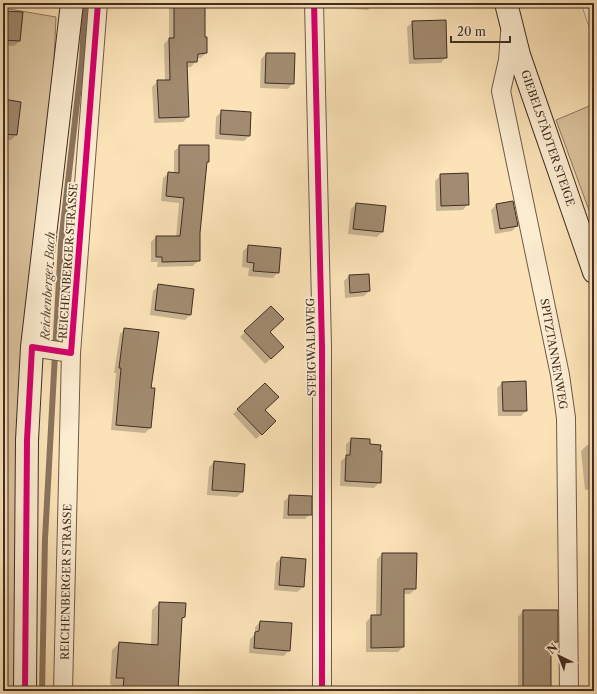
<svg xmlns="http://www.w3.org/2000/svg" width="597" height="694" font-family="'Libre Caslon Text',serif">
<rect width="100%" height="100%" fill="#fbe2b7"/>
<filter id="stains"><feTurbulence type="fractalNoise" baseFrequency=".005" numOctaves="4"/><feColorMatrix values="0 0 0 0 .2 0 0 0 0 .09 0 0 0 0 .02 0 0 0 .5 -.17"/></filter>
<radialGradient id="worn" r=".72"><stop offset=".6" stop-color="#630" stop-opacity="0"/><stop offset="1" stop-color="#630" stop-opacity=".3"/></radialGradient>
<path fill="#dbc39e" stroke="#8e7861" d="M3 8 56 17 25 691H3Z
M594 104V224L556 120Z"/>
<path fill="#0003" d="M169 3H204V38L206 53 201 58H196V61L191 67H186L188 117 183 122 154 123 152 87 158 81H165L164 44 169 39Z
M331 3H373L368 10 331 7Z
M3 12 22 13 20 41 14 46 3 45Z
M413 22 446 57 441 63 409 64 407 27Z
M266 54H294L293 83 288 89 260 88 261 59Z
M3 100 20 102 16 135 11 140 3 139Z
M222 111 249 136 244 141 215 139 216 117Z
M180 146H208V162L206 164 199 233 198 261 193 266 157 267 158 262H151V242L156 237H176L179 203 161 201 163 178 169 173H174V151Z
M441 175 468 204 463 210 436 211 435 181Z
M356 204 385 207 382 232 377 237 348 234 351 209Z
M496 205 517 226 512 231 495 234 491 210Z
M249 246 278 272 273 278 248 276 249 268 242 267 243 251Z
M349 276 369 291 364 296 345 298 344 281Z
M159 285 190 315 185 320 150 315 153 291Z
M125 329 150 389V428L145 433 111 430 116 373H114L120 334Z
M245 332H269L283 347 265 364 240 337Z
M502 383 526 411 521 416H498L497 388Z
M238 409 264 410 275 421 256 439 233 414Z
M352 439 380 482 374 488 340 486 341 461 346 457V444Z
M587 445H594V489L585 490 581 451Z
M214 462 244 464 242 492 237 497 207 495 209 467Z
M290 496 310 514 305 519H283L284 501Z
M382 554 415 589 410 594H403V647L398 652H366V622L372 616H376L377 559Z
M281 558 303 587 297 592 274 590 276 563Z
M159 603 184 617 181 621 177 691H112V685L110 684 112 650 119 643 151 645 152 610Z
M523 611 557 642 550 647V691H518V617Z
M260 622 289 650 284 656 249 653 250 639 255 634V627Z"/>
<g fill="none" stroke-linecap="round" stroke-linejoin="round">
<path stroke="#8b745e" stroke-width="6" d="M42 691 45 539 61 243 82 59 85 3"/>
</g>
<path fill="#a28b70" stroke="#412d24" d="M174 3H205V37H207V53L198 54 197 62H187L189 117 159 118 157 80H170L169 38H174Z
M3 11 23 12 20 41 3 40Z
M446 20 447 58 414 59 412 21Z
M266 53H295L294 84 265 83Z
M3 99 21 102 17 135 3 134Z
M221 110 251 112 250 136 220 134Z
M179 145H209V162H207L200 233V261L162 262V257H156V236H180L184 198 166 196 168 172 179 173Z
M468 173 469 205 441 206 440 174Z
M513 201 518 226 500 229 496 204Z
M356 203 386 206 383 232 353 229Z
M248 245 281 248 279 273 253 271 254 263 247 262Z
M369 274 370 291 350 293 349 275Z
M158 284 194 289 191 315 155 310Z
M271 306 284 319 270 332 284 347 271 359 244 331Z
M124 328 159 332 151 388H155L151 428 116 425 121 368H119Z
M526 381 527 411H503L502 382Z
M265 383 279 397 265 410 276 421 262 435 237 409Z
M351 438 370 439V444L381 445 380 451H382L381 483 345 481 346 455H350Z
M214 461 245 464 243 492 212 490Z
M289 495 312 496V515H288Z
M382 553H417L416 589H404V647L371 648V615H381Z
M281 557 306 559 304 587 279 585Z
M159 602 186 603 185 617 182 618 178 691 123 688 124 678H116L119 642 158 645Z
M523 610H558V642H551V691H523Z
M260 621 292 623 290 651 254 648 255 632 259 631Z"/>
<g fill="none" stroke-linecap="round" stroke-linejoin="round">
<defs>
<path id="service" d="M586 3 594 27"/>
<path id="minor" d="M314 3 322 347V691
M510 33 508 60 501 91 560 375 566 418 569 691
M32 347 71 353
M63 691 71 353 98 3"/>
<path id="secondary" d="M506 3 519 55 594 272
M25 691 27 440 32 347 72 3"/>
</defs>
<use href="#service" stroke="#705a49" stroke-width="10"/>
<use href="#minor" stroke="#705a49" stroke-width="20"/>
<use href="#secondary" stroke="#412d24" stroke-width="24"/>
<use href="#service" stroke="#fcecd0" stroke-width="9"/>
<use href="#minor" stroke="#fcecd0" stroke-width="18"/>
<use href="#secondary" stroke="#fcecd0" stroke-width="22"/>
<defs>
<path id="cycleway" d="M314 3 322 347V691
M25 691 27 440 32 347 71 353 98 3"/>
</defs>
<use href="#cycleway" stroke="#fcecd0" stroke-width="8"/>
<use href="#cycleway" stroke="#d6006c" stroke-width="6"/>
</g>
<g text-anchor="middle" stroke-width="3.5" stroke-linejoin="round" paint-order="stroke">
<g font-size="11" fill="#412d24" stroke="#fcecd0">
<text transform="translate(548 138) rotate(71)" y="4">GIEBELSTÄDTER STEIGE</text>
<text transform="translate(68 261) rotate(-86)" y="4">REICHENBERGER STRASSE</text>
<text transform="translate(311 347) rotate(-91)" y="4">STEIGWALDWEG</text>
<text transform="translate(554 354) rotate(80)" y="4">SPITZTANNENWEG</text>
<text transform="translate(66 582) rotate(-89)" y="4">REICHENBERGER STRASSE</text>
</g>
<g font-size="12" font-style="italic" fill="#604b3c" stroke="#fcecd0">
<text transform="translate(48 286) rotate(-87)" y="4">Reichenberger Bach</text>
</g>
</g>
<rect width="597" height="694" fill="none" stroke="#fbe2b7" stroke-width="16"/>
<rect x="4" y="4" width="589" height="686" fill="none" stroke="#412d24" stroke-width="2"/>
<rect x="8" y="8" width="581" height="678" fill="none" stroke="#412d24"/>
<g transform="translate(559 656) rotate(317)" stroke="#fcecd0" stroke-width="3" paint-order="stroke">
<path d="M0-3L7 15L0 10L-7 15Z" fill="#412d24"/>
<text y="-6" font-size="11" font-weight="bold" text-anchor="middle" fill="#412d24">N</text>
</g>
<path d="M451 36v6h59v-6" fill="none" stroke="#412d24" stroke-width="2"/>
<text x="457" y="36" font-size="12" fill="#412d24" stroke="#fcecd0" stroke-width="3" paint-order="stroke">20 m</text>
<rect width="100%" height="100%" filter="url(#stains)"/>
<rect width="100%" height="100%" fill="url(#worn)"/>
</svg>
